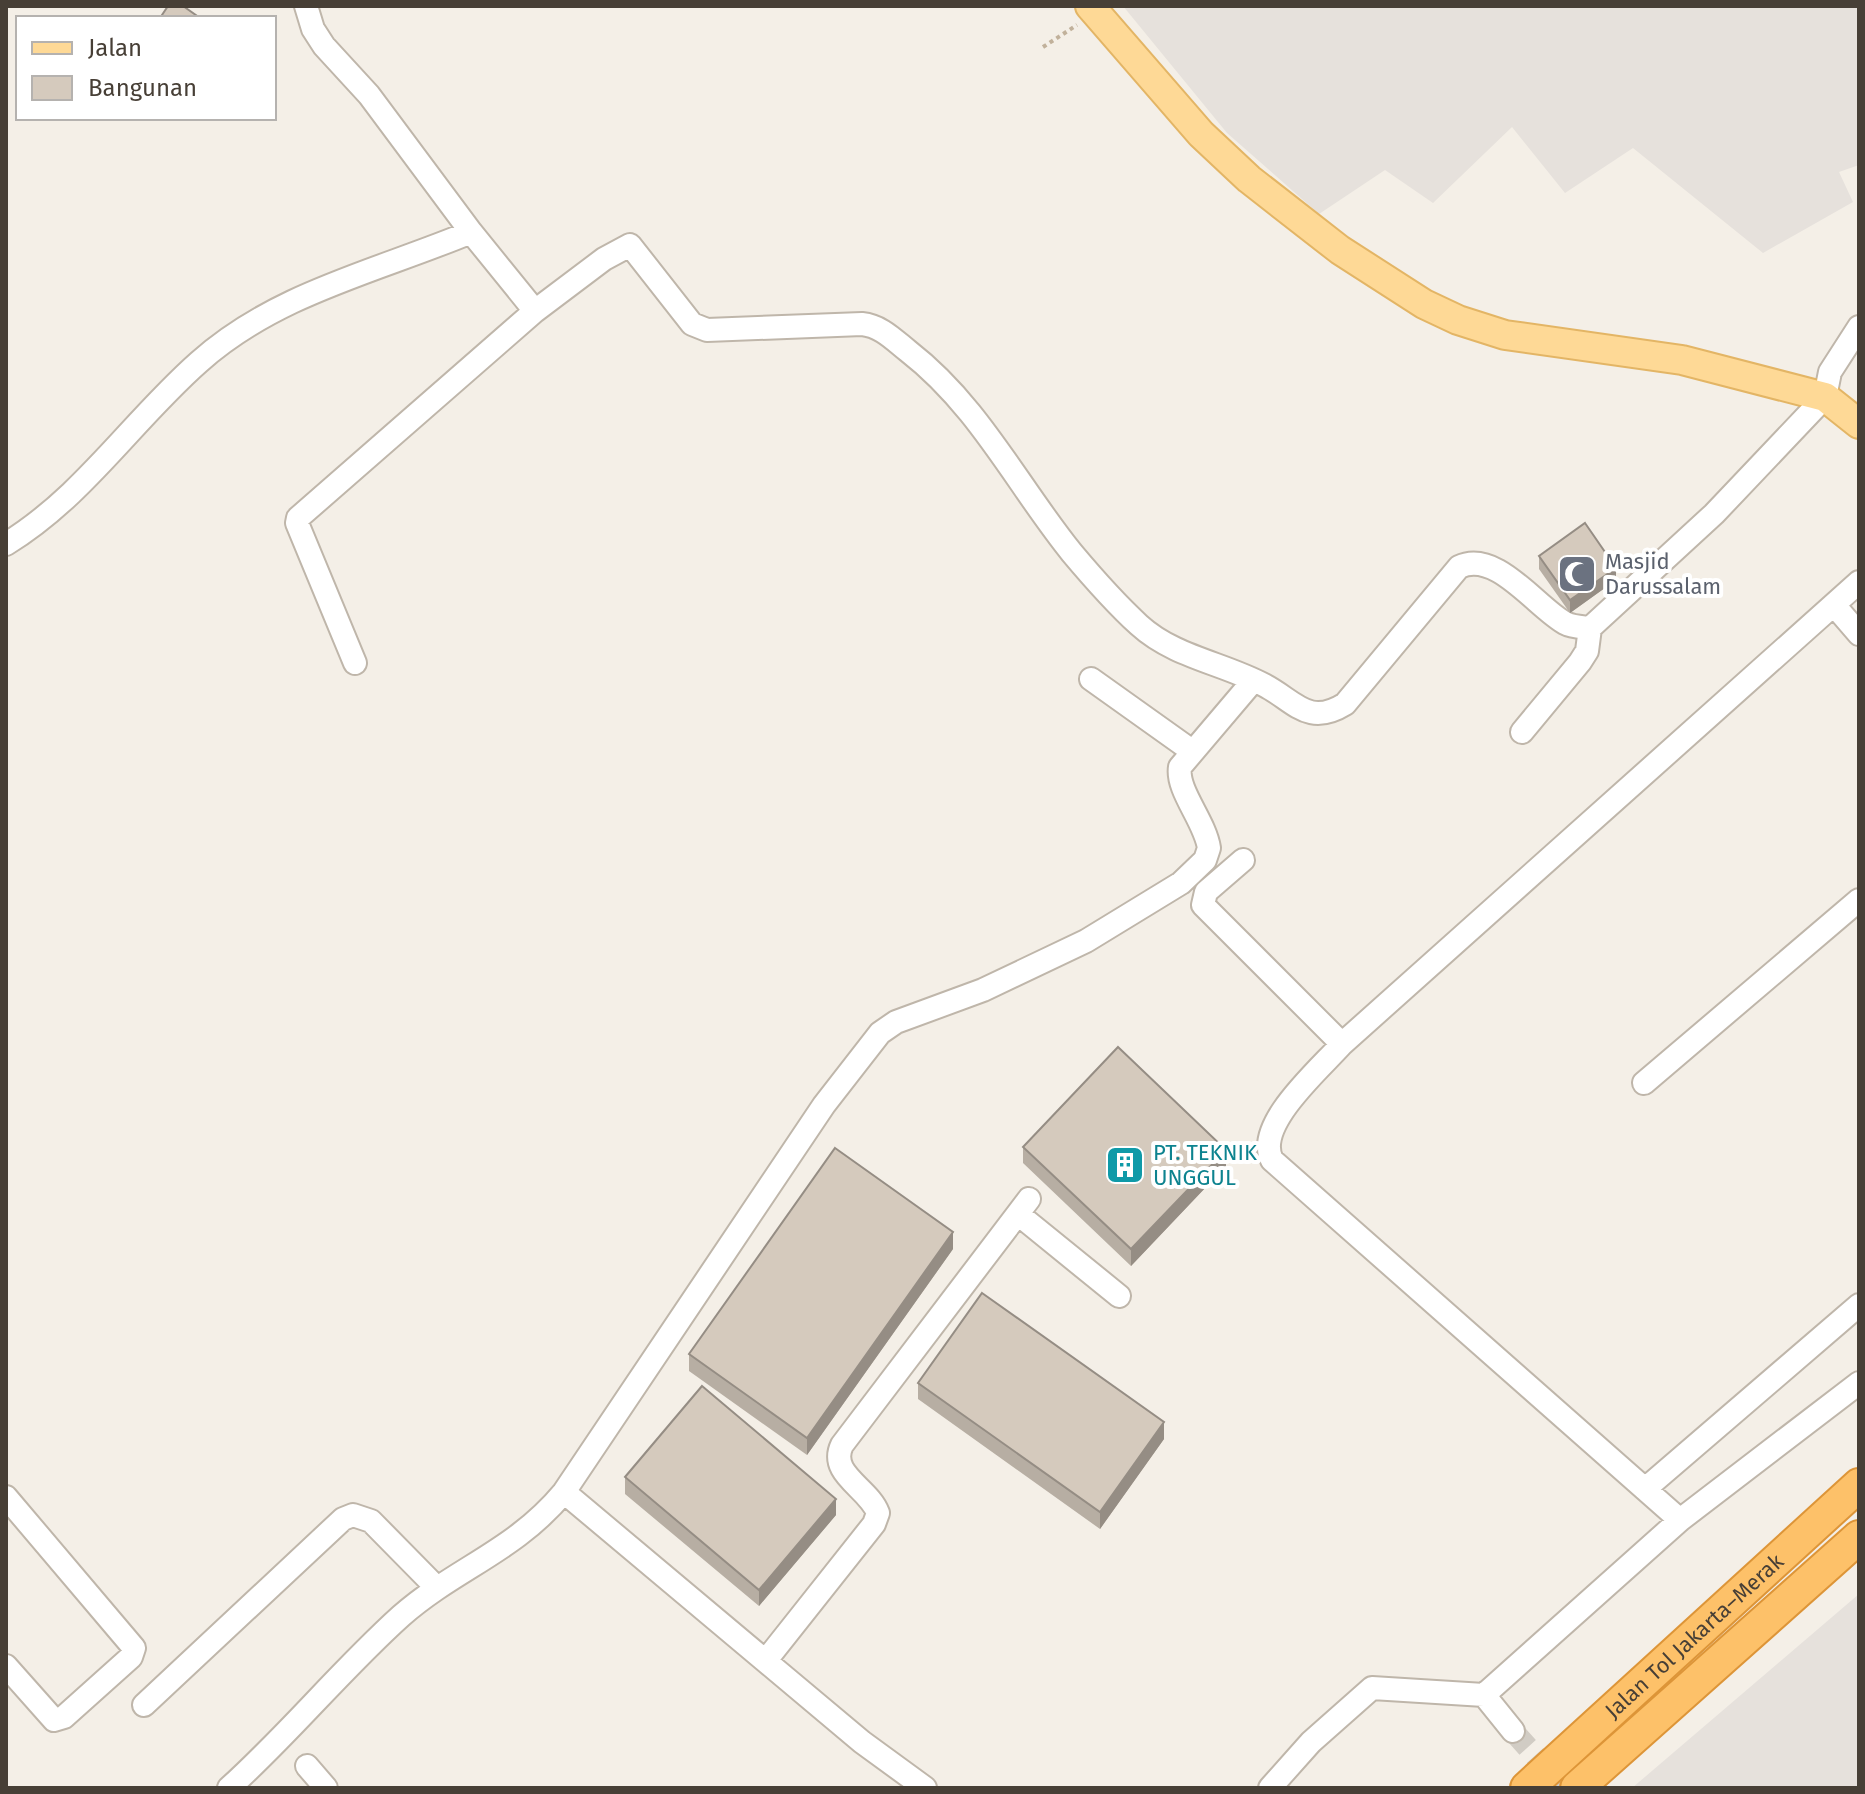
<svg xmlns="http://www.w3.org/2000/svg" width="1865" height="1794" font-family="'Fira Sans',sans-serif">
<rect width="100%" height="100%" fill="#f4efe7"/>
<path fill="#e6e1dc" d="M1123 6H1859V165L1839 172 1853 202 1763 253 1633 148 1565 193 1512 127 1433 203 1385 170 1319 214 1227 133Z
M1859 1594V1788H1632Z"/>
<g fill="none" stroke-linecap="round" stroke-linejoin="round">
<path stroke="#d1ccc4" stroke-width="22" stroke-dasharray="22 11" stroke-linecap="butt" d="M1513 1731 1564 1788"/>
<defs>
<path id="minor" d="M306 6 313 29 324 46 369 95 471 232
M6 544C83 497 132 421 199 362 276 293 378 271 471 232L535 311
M1834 605 1859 634
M355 663 297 523 298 518 535 311 604 259 630 245 692 324 707 330 862 324C881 326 893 339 908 351 979 406 1017 485 1072 553 1093 578 1115 603 1139 625 1174 657 1223 663 1264 685 1295 701 1308 727 1345 704L1459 567C1496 549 1536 607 1565 623 1572 627 1582 627 1590 628L1714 514 1825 397 1830 372 1859 327
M1091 679 1192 751
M1522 732 1580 662 1587 651 1590 628
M1243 860 1206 892 1203 905 1342 1044
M1644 1083 1859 900
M1018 1214 1119 1296
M1645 1489 1859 1305
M564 1492 862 1742 925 1788
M6 1497 134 1648 131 1657 64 1717 54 1720 6 1666
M1680 1520 1272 1160C1254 1125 1320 1069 1342 1044L1859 582
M767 1659 874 1524 878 1513C869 1488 828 1474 842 1445L1029 1199
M1484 1695 1513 1731
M144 1705 343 1519 353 1515 371 1521 436 1587
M307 1766 326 1788
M229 1788C289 1734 341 1670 401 1616 457 1567 514 1552 564 1492L824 1105 880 1033 896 1022 983 990 1086 941 1181 883 1205 860 1209 848C1205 821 1176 790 1180 767L1253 681
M1270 1788 1311 1742 1372 1688 1484 1695 1680 1520 1859 1383"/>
<path id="major" d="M1090 6 1201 134 1249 179 1340 250 1424 304 1458 320 1505 335 1682 360 1825 397 1859 424"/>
<g id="highway">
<path id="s1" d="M1527 1788 1859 1485"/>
<path d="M1577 1788 1859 1537"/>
</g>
</defs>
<use href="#minor" stroke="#bfb6aa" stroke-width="26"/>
<use href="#major" stroke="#e3b565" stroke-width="32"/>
<use href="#highway" stroke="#dd9538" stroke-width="36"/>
<path stroke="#c1b19b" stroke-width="4" stroke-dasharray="4 4" stroke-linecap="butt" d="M1043 47 1077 25"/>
<use href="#minor" stroke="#fff" stroke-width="22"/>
<use href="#major" stroke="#fed996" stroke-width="28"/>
<use href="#highway" stroke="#fdc169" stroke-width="32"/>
</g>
<path fill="#b7aea3" d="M1539 556 1616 580 1570 613 1539 569Z
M1023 1147 1226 1166 1131 1266 1023 1163Z
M953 1249 807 1455 689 1371V1354Z
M918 1383 1164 1439 1100 1529 918 1399Z
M625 1477 836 1515 759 1606 625 1494Z"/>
<path fill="#958d84" d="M1616 568V580L1570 613V600Z
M1226 1150V1166L1131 1266V1249Z
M953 1232V1249L807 1455V1438Z
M1164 1422V1439L1100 1529V1512Z
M836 1499V1515L759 1606V1590Z"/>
<path fill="#d5cabd" stroke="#958d84" stroke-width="2" d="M168 6H183L200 18H160Z
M1585 523 1616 568 1570 600 1539 556Z
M1118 1047 1226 1150 1131 1249 1023 1147Z
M835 1148 953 1232 807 1438 689 1354Z
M982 1293 1164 1422 1100 1512 918 1383Z
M702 1386 836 1499 759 1590 625 1477Z"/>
<defs>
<symbol id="mosque-square" viewBox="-11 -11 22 22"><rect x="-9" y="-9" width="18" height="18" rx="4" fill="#6b7280" stroke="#fff"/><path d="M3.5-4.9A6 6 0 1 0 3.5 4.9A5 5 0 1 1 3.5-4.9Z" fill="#fff"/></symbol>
<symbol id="building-square" viewBox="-11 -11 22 22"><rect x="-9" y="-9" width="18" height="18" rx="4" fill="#0f9aa8" stroke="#fff"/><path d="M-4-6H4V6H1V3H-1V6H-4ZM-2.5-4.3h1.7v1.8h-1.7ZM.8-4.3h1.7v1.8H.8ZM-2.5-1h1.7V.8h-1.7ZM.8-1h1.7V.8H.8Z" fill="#fff"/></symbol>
</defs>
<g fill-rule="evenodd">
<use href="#mosque-square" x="1555" y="552" width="44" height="44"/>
<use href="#building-square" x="1103" y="1143" width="44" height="44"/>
</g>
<g text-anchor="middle" stroke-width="8" stroke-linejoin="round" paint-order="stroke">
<g font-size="22" fill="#5b616d" stroke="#fff" text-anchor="start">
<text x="1605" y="569">Masjid<tspan x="1605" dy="25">Darussalam</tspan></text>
</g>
<g font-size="22" fill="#0d838f" stroke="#fff" text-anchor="start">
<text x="1153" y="1160">PT. TEKNIK<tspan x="1153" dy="25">UNGGUL</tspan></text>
</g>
<g font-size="22" fill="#473f36" stroke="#fff">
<text dy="8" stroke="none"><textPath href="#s1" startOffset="226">Jalan Tol Jakarta–Merak</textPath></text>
</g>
</g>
<rect width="1865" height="1794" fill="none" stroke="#473f36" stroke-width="16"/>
<rect x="16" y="16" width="260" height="104" fill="#ffffff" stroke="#b5b2af" stroke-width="2"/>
<rect x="32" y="42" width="40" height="12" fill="#fed996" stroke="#b5b2af" stroke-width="2"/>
<text x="88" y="56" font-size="24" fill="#473f36">Jalan</text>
<rect x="32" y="76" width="40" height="24" fill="#d5cabd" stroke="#b5b2af" stroke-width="2"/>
<text x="88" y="96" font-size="24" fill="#473f36">Bangunan</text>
</svg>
